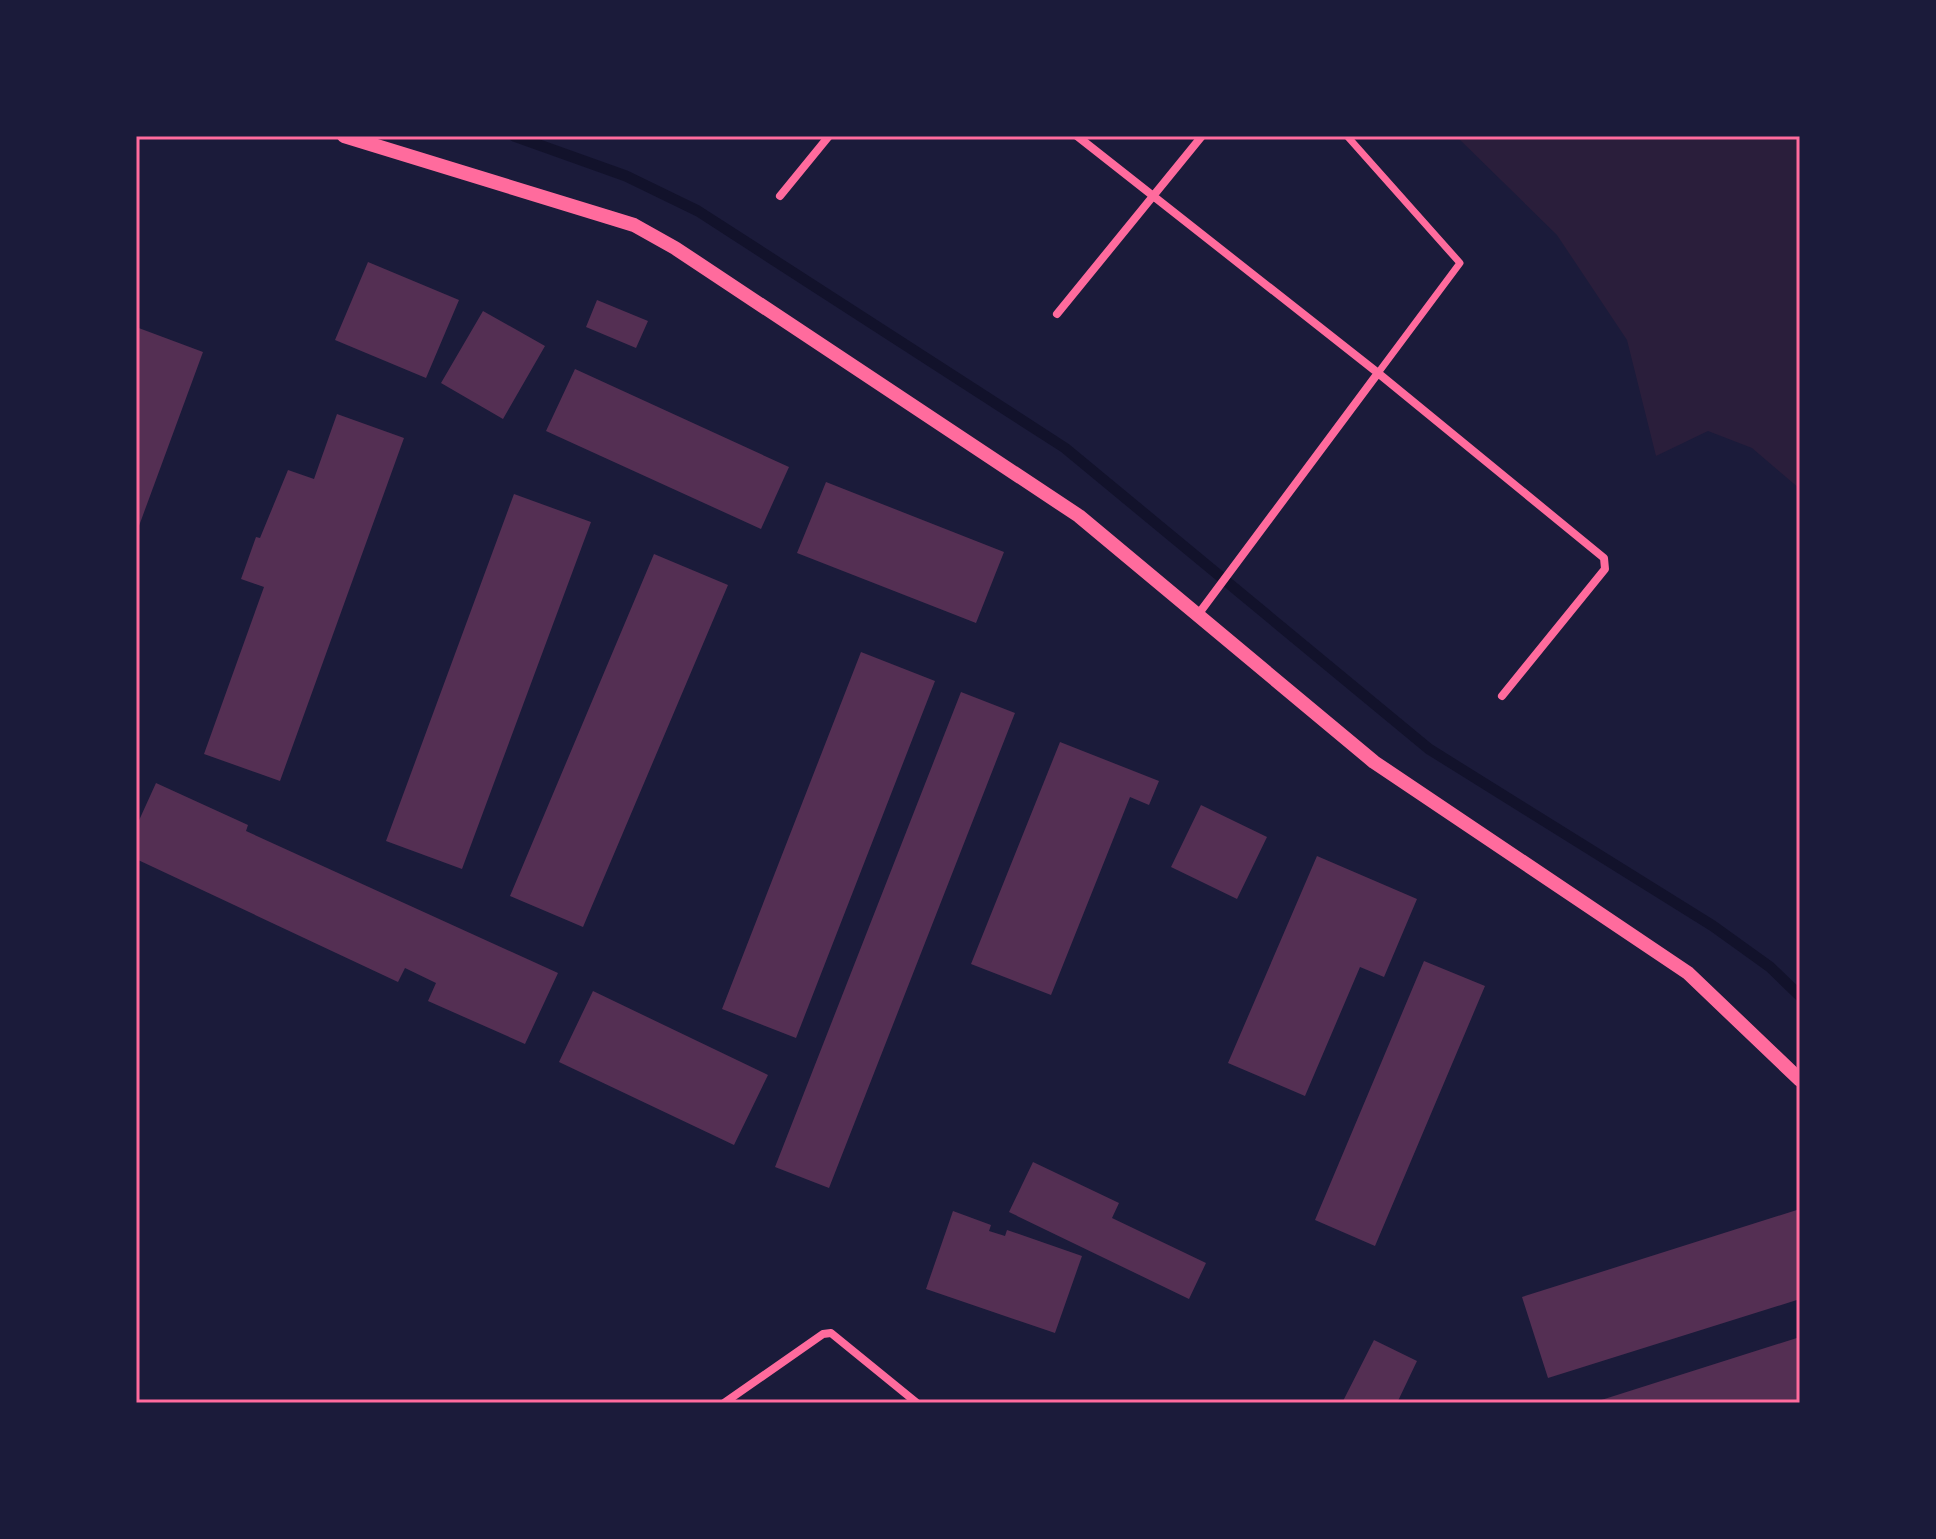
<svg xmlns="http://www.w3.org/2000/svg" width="1936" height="1539" font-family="'PT Sans',sans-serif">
<rect width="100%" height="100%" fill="#1b1b3a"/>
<path fill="#2a1e3b" d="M1456 136H1800V489L1752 448 1708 431 1656 456 1627 340 1557 235Z"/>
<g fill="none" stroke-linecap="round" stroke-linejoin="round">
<path stroke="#12122b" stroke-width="11" d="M514 136 626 176 698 211 1065 448 1429 749 1713 926 1770 967 1800 996"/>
</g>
<path fill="#542f53" d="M368 262 459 300 426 378 335 340Z
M597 300 648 321 636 348 586 327Z
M483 311 545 346 503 419 441 383Z
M136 327 203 352 136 534Z
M575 369 789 467 761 529 546 431Z
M337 414 404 438 280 781 204 754 264 587 241 579 256 537 260 538 288 470 314 479Z
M826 482 1004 552 976 623 797 553Z
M514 494 591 522 462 869 386 841Z
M654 554 728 585 583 927 510 896Z
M861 652 935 681 796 1038 722 1009Z
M961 692 1015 713 829 1188 775 1167Z
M1060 742 1159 781 1149 805 1130 797 1051 995 971 964Z
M156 783 248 825 246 831 558 973 525 1044 428 1001 436 983 405 968 398 982 136 859V827Z
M1201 805 1267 837 1237 899 1171 867Z
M1317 856 1417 899 1384 977 1360 967 1305 1096 1228 1063Z
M1424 961 1485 986 1375 1246 1315 1220Z
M593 991 768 1075 734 1145 559 1062Z
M1033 1162 1119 1203 1112 1218 1206 1263 1189 1299 1009 1212Z
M1800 1209V1299L1548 1378 1522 1297Z
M953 1211 991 1225 989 1231 1005 1236 1007 1230 1082 1256 1055 1333 926 1289Z
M1800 1337V1403H1595V1402Z
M1374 1340 1417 1361 1397 1403H1342Z"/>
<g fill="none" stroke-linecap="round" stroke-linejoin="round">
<path stroke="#ff6b9d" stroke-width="7" d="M1347 136 1460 263 1378 373"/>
<path stroke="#ff6b9d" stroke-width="8" d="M1077 136 1378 373 1604 558 1605 569 1502 696
M780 196 829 136
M1057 314 1202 136
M1197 616 1378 373
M724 1403 823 1334 831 1333 917 1403"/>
<path stroke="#ff6b9d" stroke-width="14" d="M344 136 608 217 634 225 675 248 1079 516 1374 762 1688 973 1800 1080"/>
</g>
<rect width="1936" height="1539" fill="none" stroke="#1b1b3a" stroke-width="276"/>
<rect x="138" y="138" width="1660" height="1263" fill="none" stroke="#ff6b9d" stroke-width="3"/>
</svg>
